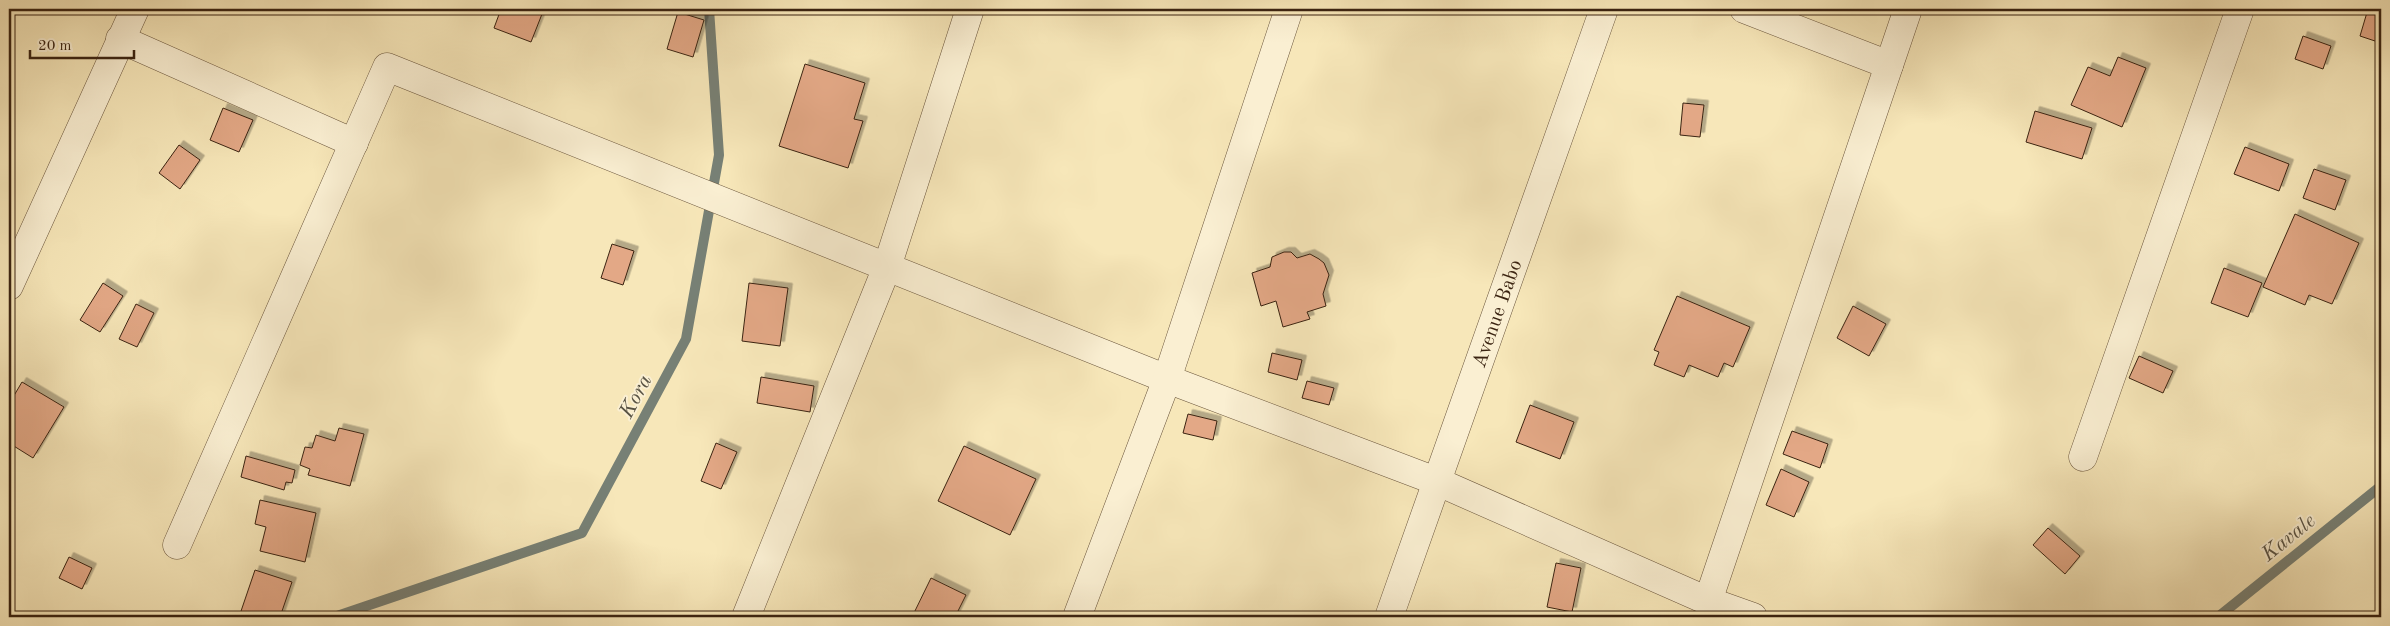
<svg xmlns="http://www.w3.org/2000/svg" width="2390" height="626" font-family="'Old Standard TT',serif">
<defs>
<filter id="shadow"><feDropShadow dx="4.5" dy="-4.5" stdDeviation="0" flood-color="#0004"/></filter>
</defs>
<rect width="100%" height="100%" fill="#f7e7b9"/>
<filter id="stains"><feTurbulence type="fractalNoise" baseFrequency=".004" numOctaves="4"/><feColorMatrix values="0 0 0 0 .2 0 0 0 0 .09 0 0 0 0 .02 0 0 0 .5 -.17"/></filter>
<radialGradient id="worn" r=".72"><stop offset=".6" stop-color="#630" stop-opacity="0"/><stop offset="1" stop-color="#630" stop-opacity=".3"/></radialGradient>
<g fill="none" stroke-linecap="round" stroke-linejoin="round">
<path stroke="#778075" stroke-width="10" d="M334 617 582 533 686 339 719 155 709 9
M2218 617 2381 486"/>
</g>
<path fill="#e3a886" stroke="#3a2311" filter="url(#shadow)" d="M501 9H544L531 42 494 28Z
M2368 9 2381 12V43L2360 36Z
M678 12 704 20 693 57 667 49Z
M2303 36 2331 46 2323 69 2295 59Z
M2118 57 2146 68 2122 127 2071 105 2088 67 2110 76Z
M805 64 865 83 854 119 863 121 848 168 779 146Z
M1683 103 1704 105 1700 137 1680 135Z
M223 108 253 120 239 152 210 140Z
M2035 111 2092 128 2082 159 2026 142Z
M179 145 200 160 180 189 159 173Z
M2245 147 2289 164 2279 191 2234 174Z
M2314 169 2346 180 2335 210 2303 198Z
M2295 214 2359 243 2332 304 2309 295 2305 305 2263 287Z
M612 244 634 251 623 285 601 278Z
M1284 252H1291L1297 258 1310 254 1319 259 1324 263 1329 275 1323 294 1326 306 1307 312 1310 319 1283 327 1276 301 1261 306 1252 273 1270 267 1272 257Z
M2224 268 2262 283 2248 317 2211 303Z
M103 283 123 296 100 332 80 320Z
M749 283 788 288 780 346 742 341Z
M1677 296 1750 327 1733 367 1724 363 1718 377 1689 365 1684 377 1654 365 1659 352 1654 350Z
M136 304 154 313 137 347 119 339Z
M1853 306 1886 324 1869 356 1837 338Z
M1272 353 1302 360 1297 380 1268 372Z
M2139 356 2173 371 2163 393 2129 378Z
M761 377 814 386 810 412 757 403Z
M1307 381 1334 388 1329 405 1302 398Z
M22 382 64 407 33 458 9 443V404Z
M1530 405 1574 422 1560 459 1516 442Z
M1188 414 1217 421 1213 440 1183 433Z
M339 428 364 434 350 486 308 475 310 469 300 465 305 447 312 448 316 435 335 441Z
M1792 431 1828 444 1820 468 1783 454Z
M716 443 737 452 721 489 701 481Z
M964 446 1036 479 1010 535 938 501Z
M246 456 295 470 292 483 286 482 284 490 241 477Z
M1781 469 1809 482 1794 517 1766 505Z
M260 500 316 513 305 562 260 551 266 527 255 524Z
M2048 528 2080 556 2065 574 2033 545Z
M69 557 92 568 82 589 59 578Z
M1556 563 1581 568 1572 612 1547 607Z
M255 570 292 582 280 617H239Z
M931 578 966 595 955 617H912Z"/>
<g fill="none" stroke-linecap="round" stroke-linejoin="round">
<defs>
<g id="minor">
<path d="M1744 9 1889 65"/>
<path d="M120 39 354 143"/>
<path d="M9 286 135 9"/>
<path d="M2083 457 2240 9"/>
<path d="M177 545 387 67 1167 379 1436 481 1708 601 1753 617"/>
<path d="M1708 601 1908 9"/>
<path d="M746 617 887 267 970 9"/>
<path d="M1077 617 1167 379 1289 9"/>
<path id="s1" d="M1389 617 1604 9"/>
</g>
</defs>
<use href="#minor" stroke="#69543b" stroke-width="29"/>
<use href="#minor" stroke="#faefd2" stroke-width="28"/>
</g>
<g text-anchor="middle" stroke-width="4" stroke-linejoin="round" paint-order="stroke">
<g font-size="20" fill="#3a2311" stroke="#faefd2">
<text dy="7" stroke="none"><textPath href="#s1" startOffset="322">Avenue Babo</textPath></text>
</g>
<g font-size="21" font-style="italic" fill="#585243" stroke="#faefd2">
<text transform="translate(635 396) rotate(-62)" y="7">Kora</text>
<text transform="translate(2288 537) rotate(-39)" y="7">Kavale</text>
</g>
</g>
<rect width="2390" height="626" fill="none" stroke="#f7e7b9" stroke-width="30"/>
<rect x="10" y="10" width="2370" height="606" fill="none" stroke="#3a2311" stroke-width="2.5"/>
<rect x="15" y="15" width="2360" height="596" fill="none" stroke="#3a2311"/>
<path d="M30 50v8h104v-8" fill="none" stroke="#3a2311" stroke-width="2.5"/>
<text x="38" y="50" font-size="15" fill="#3a2311" stroke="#faefd2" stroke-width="4" paint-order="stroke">20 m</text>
<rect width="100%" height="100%" filter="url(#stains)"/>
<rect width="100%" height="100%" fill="url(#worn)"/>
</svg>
